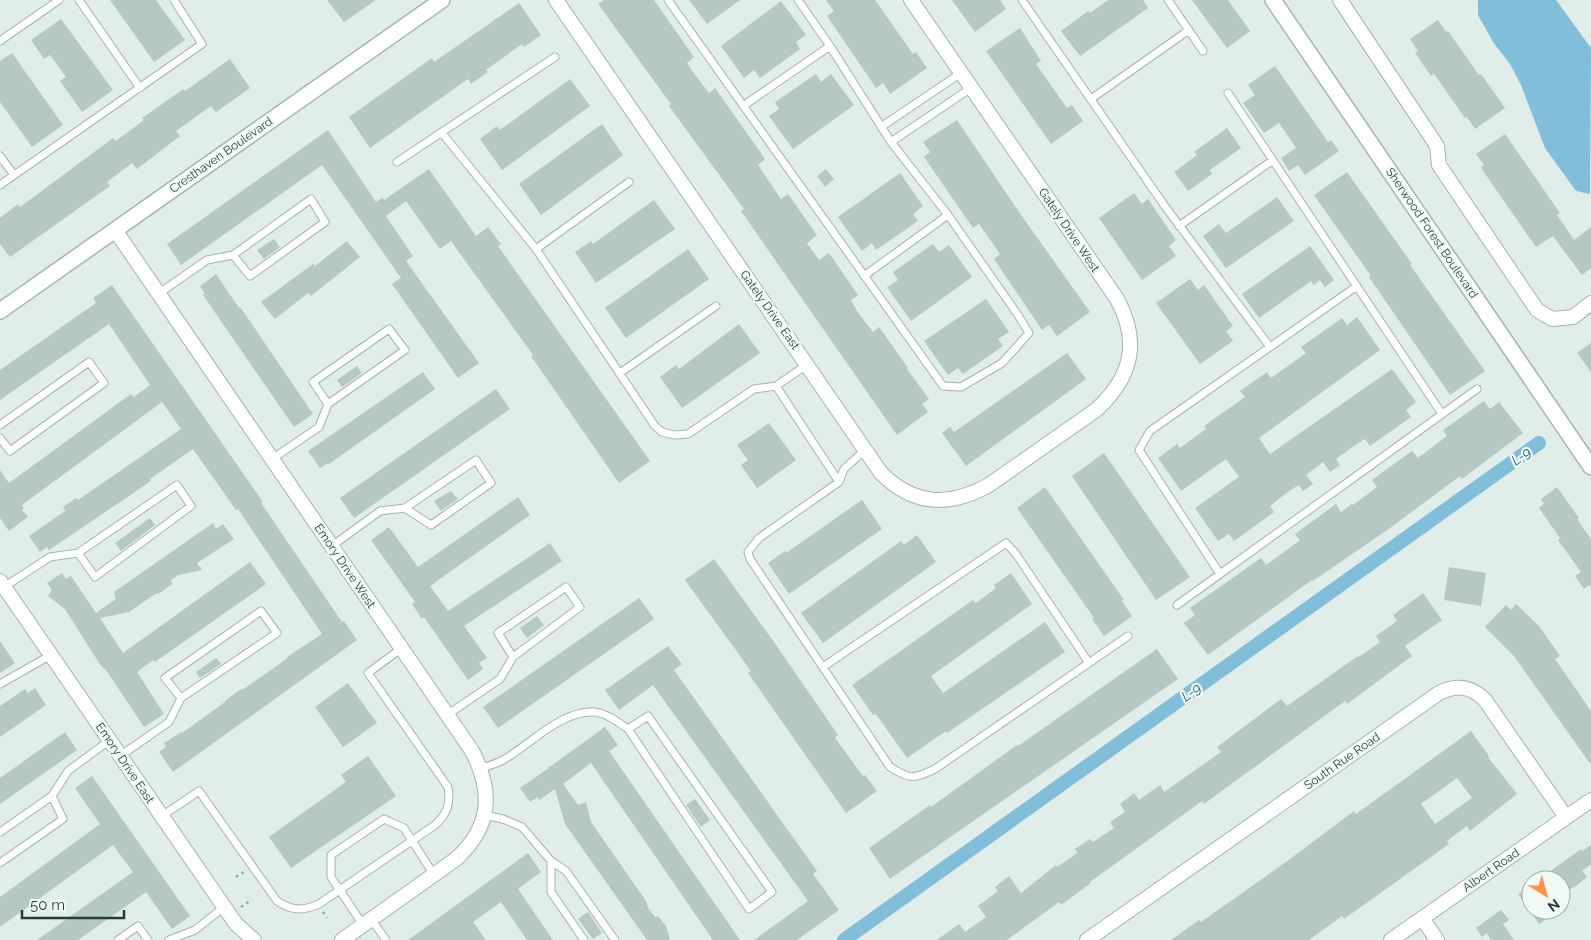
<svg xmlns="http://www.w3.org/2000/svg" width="1591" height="940" font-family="Raleway,sans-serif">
<rect width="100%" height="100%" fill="#e0ede9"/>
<path fill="#81bed9" d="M1478 0H1556L1591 48 1590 194 1576 191 1545 148 1521 85 1510 64 1493 42 1478 15Z"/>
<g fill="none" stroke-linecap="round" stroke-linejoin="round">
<path stroke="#81bed9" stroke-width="14" d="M844 940 1539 443"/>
</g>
<path fill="#b5c8c3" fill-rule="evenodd" d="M110 0H156L185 40 154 62Z
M327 0H376L344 22Z
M604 0H654L694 57 687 63 693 72 709 93 715 88 765 159 758 165 781 199 788 194 817 235 807 243 819 260 829 253 858 295 851 300 857 311 873 332 879 327 908 368 907 369 929 399 922 404 928 412 897 435 741 211 744 209 669 106 671 104 598 4Z
M689 0H740L707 24Z
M826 0H875L913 54 916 52 927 68 890 94 883 83 876 88 827 16 834 11Z
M952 0H1000L1006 9 975 32Z
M1108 0H1143L1148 8 1080 56 1061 31 1088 11 1090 13Z
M1192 0H1228L1250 31 1227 48Z
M781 1 806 35 796 42 800 49 760 78 754 70 744 78 721 46Z
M519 3 541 35 524 47 522 44 486 70 488 72 471 84 468 79 370 148 349 117 432 58 434 62Z
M61 19 113 90 82 112 60 81 66 77 50 55 44 59 31 40Z
M1438 20 1446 32 1448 31 1479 75 1481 74 1505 108 1475 129 1467 117 1465 118 1434 74 1431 76 1415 53 1418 51 1410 39Z
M1020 28 1041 61 1036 64 1067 108 1072 105 1083 121 1051 144 986 51Z
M12 53 63 125 32 147 0 102V61Z
M230 59 250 88 216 112 211 106 176 131 180 136 137 169 132 163 107 182 110 186 10 257 0 244V218L18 204 20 207 113 138 116 141 144 120 142 118 158 107 183 89 185 91Z
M1275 66 1328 142 1331 140 1339 151 1305 175 1298 165 1289 171 1281 158 1296 148 1279 123 1264 133 1243 103 1255 95 1248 85Z
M816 74 821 82 831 74 854 105 793 149 769 116 779 109 775 102Z
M570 79 590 106 502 170 480 139 497 126 500 130Z
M957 120 1019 212 1090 312 1057 336 1049 325 1042 330 994 259 1000 254 979 224 973 228 924 157 930 152 923 142Z
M602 124 623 155 541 215 519 184Z
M1227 128 1241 148 1210 170 1212 174 1188 191 1174 172 1197 155 1194 152Z
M328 130 376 202 382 198 384 200 429 169 476 236 488 227 501 244 498 246 650 461 619 483 531 356 533 355 451 241 440 249 406 201 386 216 413 256 406 261 479 363 458 378 392 284 401 278 322 165 181 265 167 244Z
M1505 134 1560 213 1557 215 1574 240 1591 227V268L1582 275 1553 236 1536 247 1481 168 1484 165 1476 154Z
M826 169 834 179 825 187 817 176Z
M1347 172 1412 264 1410 265 1485 371 1450 395 1369 277 1371 276 1314 195Z
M900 173 923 206 913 214 918 221 876 250 872 243 862 251 838 217Z
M1134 193 1142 204 1148 199 1176 240 1169 246 1176 256 1142 280 1099 218Z
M1277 197 1294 221 1226 268 1203 236 1219 224 1226 233Z
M654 200 675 229 596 283 575 252 591 241 593 244Z
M274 239 280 247 264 259 257 250Z
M347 241 360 257 311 296 308 293 275 319 261 302 313 264 315 266Z
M933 244 939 252 949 245 972 277 911 321 887 287 898 280 893 272Z
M1310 246 1334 280 1325 287 1320 280 1314 285 1311 281 1259 318 1242 294Z
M688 249 709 279 626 338 605 308Z
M216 274 239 308 240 307 245 314 313 414 294 427 203 295 205 294 200 286Z
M1190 279 1198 290 1204 285 1233 326 1226 331 1233 341 1200 364 1156 303Z
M112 285 263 502 261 503 342 622 344 621 357 640 173 772 159 752 166 747 164 743 181 732 182 733 225 702V701L241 689 242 690 288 658 287 657 322 634 238 509 236 510 193 449 150 479 151 481 123 500 49 550 47 547 40 552 29 536 65 511 63 507 76 498 78 500 181 429 162 402 22 505 24 508 22 510 28 517 9 531 0 518V470L9 483 131 394 134 397 150 385 109 324 0 400V370L96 303 93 298Z
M986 299 1009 332 998 339 1003 346 963 374 958 368 948 375 924 341Z
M1357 317 1380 350 1259 438 1270 454 1392 369 1416 402 1406 410 1411 417 1370 446 1365 439 1354 446 1336 459 1340 465 1330 472 1323 462 1306 475 1313 484 1303 491 1299 485 1289 491 1270 506 1274 512 1234 541 1229 534 1218 541 1195 508 1239 477 1226 459 1181 491 1158 458 1177 444 1180 448 1206 429 1204 426 1245 397 1240 391 1267 372 1271 378 1306 353 1301 347 1314 338 1342 318 1347 325Z
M739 324 760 353 682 408 660 377 676 365 679 369Z
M1591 343V372L1577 353Z
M1067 353 1086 379 966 466 942 433 950 427 954 432Z
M357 366 362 373 342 387 337 380Z
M423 372 435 389 329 464 328 463 320 468 308 451Z
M496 389 510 409 354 518 340 498Z
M1484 401 1490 409 1499 402 1523 433 1462 479 1460 476 1390 528 1313 581 1312 580 1208 655 1184 623 1195 615 1190 608 1261 558 1266 565 1284 552 1300 540 1295 534 1336 504 1341 512 1352 504 1353 505 1377 487 1372 480 1412 451 1418 458 1447 436 1443 430Z
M769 423 796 460 757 488 741 465 748 460 737 445Z
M1104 453 1190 577 1156 600 1072 476Z
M1045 487 1124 600 1122 601 1132 616 1104 636 1092 619 1094 618 1017 508Z
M1557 487 1579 518 1577 519 1591 539V588L1589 585 1584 589 1575 576 1581 572 1558 540 1560 538 1539 508 1544 504 1541 499Z
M451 491 458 499 441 511 434 501Z
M518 497 530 515 430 586 448 611 550 543 562 561 464 626 487 658 479 663 483 669 468 680 424 617 422 619 412 604 415 602 371 540 389 527 418 567Z
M862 500 882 529 789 594 768 563 785 551 786 553Z
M150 518 155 525 121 551 115 543Z
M213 523 216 529 223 524 234 539 197 563 202 570 178 575 171 580 172 584 160 593 155 594 129 612 100 618 123 653 250 562 266 584 155 662 153 660 137 672 164 714 144 727 106 670 101 666 65 609 48 596 52 590 47 583 62 573 66 579 71 576 96 613 116 599 114 592Z
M917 535 936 562 823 643 801 613 901 541 904 545Z
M714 559 774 642 838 735 835 738 863 776 865 775 877 791 846 813 748 673 751 671 685 580Z
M1449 567 1486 573 1481 606 1444 600Z
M1011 573 1032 604 931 676 943 693 1045 622 1065 652 947 733 946 731 907 758 876 714 873 715 852 685 973 600 976 603 996 588 994 585Z
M1423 593 1442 620 1405 646 1412 656 1347 704 1345 701 1204 804 1202 801 1090 882 1091 883 1061 905 1059 902 1007 940H937L959 924 965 932 986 917 978 906 998 891 995 887 1009 876 1021 893 1056 865 1057 867 1077 853 1075 849 1090 839 1093 842 1114 828 1110 822 1125 812 1120 804 1134 793 1139 800 1160 785 1164 792 1221 752 1217 747 1281 699 1287 706 1358 656 1359 657 1380 642 1376 636 1397 621 1393 615Z
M639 598 654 619 498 728 483 707Z
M1516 604 1539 626 1560 656 1555 659 1591 711V765L1514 656 1485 627 1506 605 1511 610Z
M537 616 544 625 527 638 520 628Z
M0 641 15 663 0 673Z
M668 646 682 664 674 670 817 871 813 874 839 910 797 940H754L808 901 653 685 619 710 605 690Z
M1157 649 1178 679 890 879 869 848 930 805 931 807 1017 745 1018 746Z
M216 658 221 664 200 678 196 672Z
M348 683 377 723 343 747 315 707Z
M35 688 46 705 0 737V706L25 689 28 693Z
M605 727 618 745 609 751 740 940H713L591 763 563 784 578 805 586 802 591 822 646 901 648 908 655 917 658 916 666 926 670 940H647L565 824 555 789 539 800 538 797 530 802 520 788 549 768 548 766H551Z
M1471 731 1489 756 1488 757 1517 794 1470 831 1467 826 1447 841 1449 844 1344 919 1342 916 1309 940H1171L1199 920 1201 922 1286 862 1354 811 1356 814ZM1457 778 1472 798 1435 824 1421 804Z
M65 732 77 750 0 804V778Z
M368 756 396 796 291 868 269 837 346 782 341 775Z
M92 776 190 916 172 929 146 892 78 940H37L133 872 113 845 0 927V897L100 824 75 788Z
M695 799 710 820 701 827 686 805Z
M1591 845V864L1582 871 1587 877 1576 886 1561 894V880H1538L1581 849 1582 851Z
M528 853 541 872 518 889 553 940H527L501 902 473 922 486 940H408Z
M1531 885V910H1559L1539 924 1518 894Z
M1501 910 1509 920 1503 924 1514 940H1491L1487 933 1482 937 1476 928Z
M588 912 602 933 593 939 578 919Z"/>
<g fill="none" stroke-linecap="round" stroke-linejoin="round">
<defs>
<path id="service" d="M79 0 140 88
M668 0 943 386 961 387 1002 363 1029 333 1018 315 948 215 891 142 830 46 798 0
M1022 0 1164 205 1270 347
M1168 0 1203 51
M0 41 59 0
M1228 93 1442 414
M1091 99 1189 30
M743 106 830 46
M881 127 961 73
M442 133 536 249 655 426 662 432 674 435 688 434 754 389 776 386 808 364
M891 142 971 88
M0 156 14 175
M397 162 555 57
M0 185 202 44 174 0
M1179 226 1273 160
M536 249 629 182
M864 276 948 215
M158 294 207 260 233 255 250 276 325 222 311 199 233 255
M620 373 716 306
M776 386 839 482
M0 425 89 362 104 383 10 451 0 438
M865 450 844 469 839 482 759 538 748 552 750 559 890 767C911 780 913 779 935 769L1128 636
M272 459 319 427 328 404 405 350 389 329 313 382 328 404
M332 546 380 511 405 508 431 525 491 483 476 460 405 508
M1220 574 1139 450 1150 431 1357 286
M4 587 50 557 78 553 177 485 191 506 95 577 78 553
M1177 605 1477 389
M823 667 1006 543 1016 554 1089 663
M0 684 51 655
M447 715 500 679 513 657 580 607 566 587 498 633 513 657
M120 756 169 722 181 698 277 633 261 611 165 678 181 698
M481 768C488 766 496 764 503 760 530 745 561 710 594 712 606 713 618 722 628 729L749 909 772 892 648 716 628 729
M484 815 503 819 522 827 551 861 566 871 615 940
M162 816 199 791 277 901C292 911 303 911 319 904L435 825C447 814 451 804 448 787L368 673 402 648
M0 832 52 796 68 771 110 740
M551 861V892L584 940
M0 863 63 819 52 796
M371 919 386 940
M363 925 331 877V855L384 819 404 828 434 875
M118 940 138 926 148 940
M169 940 195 930 224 907"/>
<path id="minor" d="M556 0 881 473C914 506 949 507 989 485L1096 410C1131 378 1141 343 1117 299L911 0
M1340 0 1437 146 1439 165 1537 310 1552 319 1573 317 1591 303
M115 230 472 751C493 792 492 826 456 859L342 940
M0 581 236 924 254 940
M1422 918 1437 940
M1087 940 1439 693C1457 684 1471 686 1485 700L1566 817
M1391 940 1591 800"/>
<path id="tertiary" d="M1273 0 1591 467
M0 311 442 0"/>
</defs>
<use href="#service" stroke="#a2b5b1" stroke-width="9"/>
<use href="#minor" stroke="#a2b5b1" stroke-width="16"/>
<use href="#tertiary" stroke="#a2b5b1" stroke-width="18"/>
<path stroke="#7db4ab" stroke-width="2.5" stroke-dasharray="2.5 4" stroke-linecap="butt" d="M236 877 244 872
M241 907 250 901
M323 912 327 918"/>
<use href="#service" stroke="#fff" stroke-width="7"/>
<use href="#minor" stroke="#fff" stroke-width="14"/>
<use href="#tertiary" stroke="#fff" stroke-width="15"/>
</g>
<g text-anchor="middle" stroke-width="4.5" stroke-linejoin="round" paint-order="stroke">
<g font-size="12" fill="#1f3f3b" stroke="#f1f9f6">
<text transform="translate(221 155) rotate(-35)" y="4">Cresthaven Boulevard</text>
<text transform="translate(1069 230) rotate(56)" y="4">Gately Drive West</text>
<text transform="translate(1432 233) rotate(56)" y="4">Sherwood Forest Boulevard</text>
<text transform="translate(770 310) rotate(55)" y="4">Gately Drive East</text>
<text transform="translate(345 566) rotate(56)" y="4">Emory Drive West</text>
<text transform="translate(1342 761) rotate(-35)" y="4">South Rue Road</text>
<text transform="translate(125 763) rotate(56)" y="4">Emory Drive East</text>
<text transform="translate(1491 870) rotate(-35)" y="4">Albert Road</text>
</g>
<g font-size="14" font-style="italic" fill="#125f82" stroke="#f1f9f6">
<text transform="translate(1521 456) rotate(-36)" y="5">L-9</text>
<text transform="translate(1191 692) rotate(-36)" y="5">L-9</text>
</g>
</g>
<g transform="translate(1546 895) rotate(143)"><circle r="24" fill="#f1f9f6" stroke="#9dafab"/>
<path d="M0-4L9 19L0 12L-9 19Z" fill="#ff924c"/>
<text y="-8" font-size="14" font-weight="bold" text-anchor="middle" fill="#1f3f3b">N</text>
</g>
<path d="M22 910v8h102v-8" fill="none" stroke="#1f3f3b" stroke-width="2.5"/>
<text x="30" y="910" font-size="15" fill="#1f3f3b" stroke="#f1f9f6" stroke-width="4" paint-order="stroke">50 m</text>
</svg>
